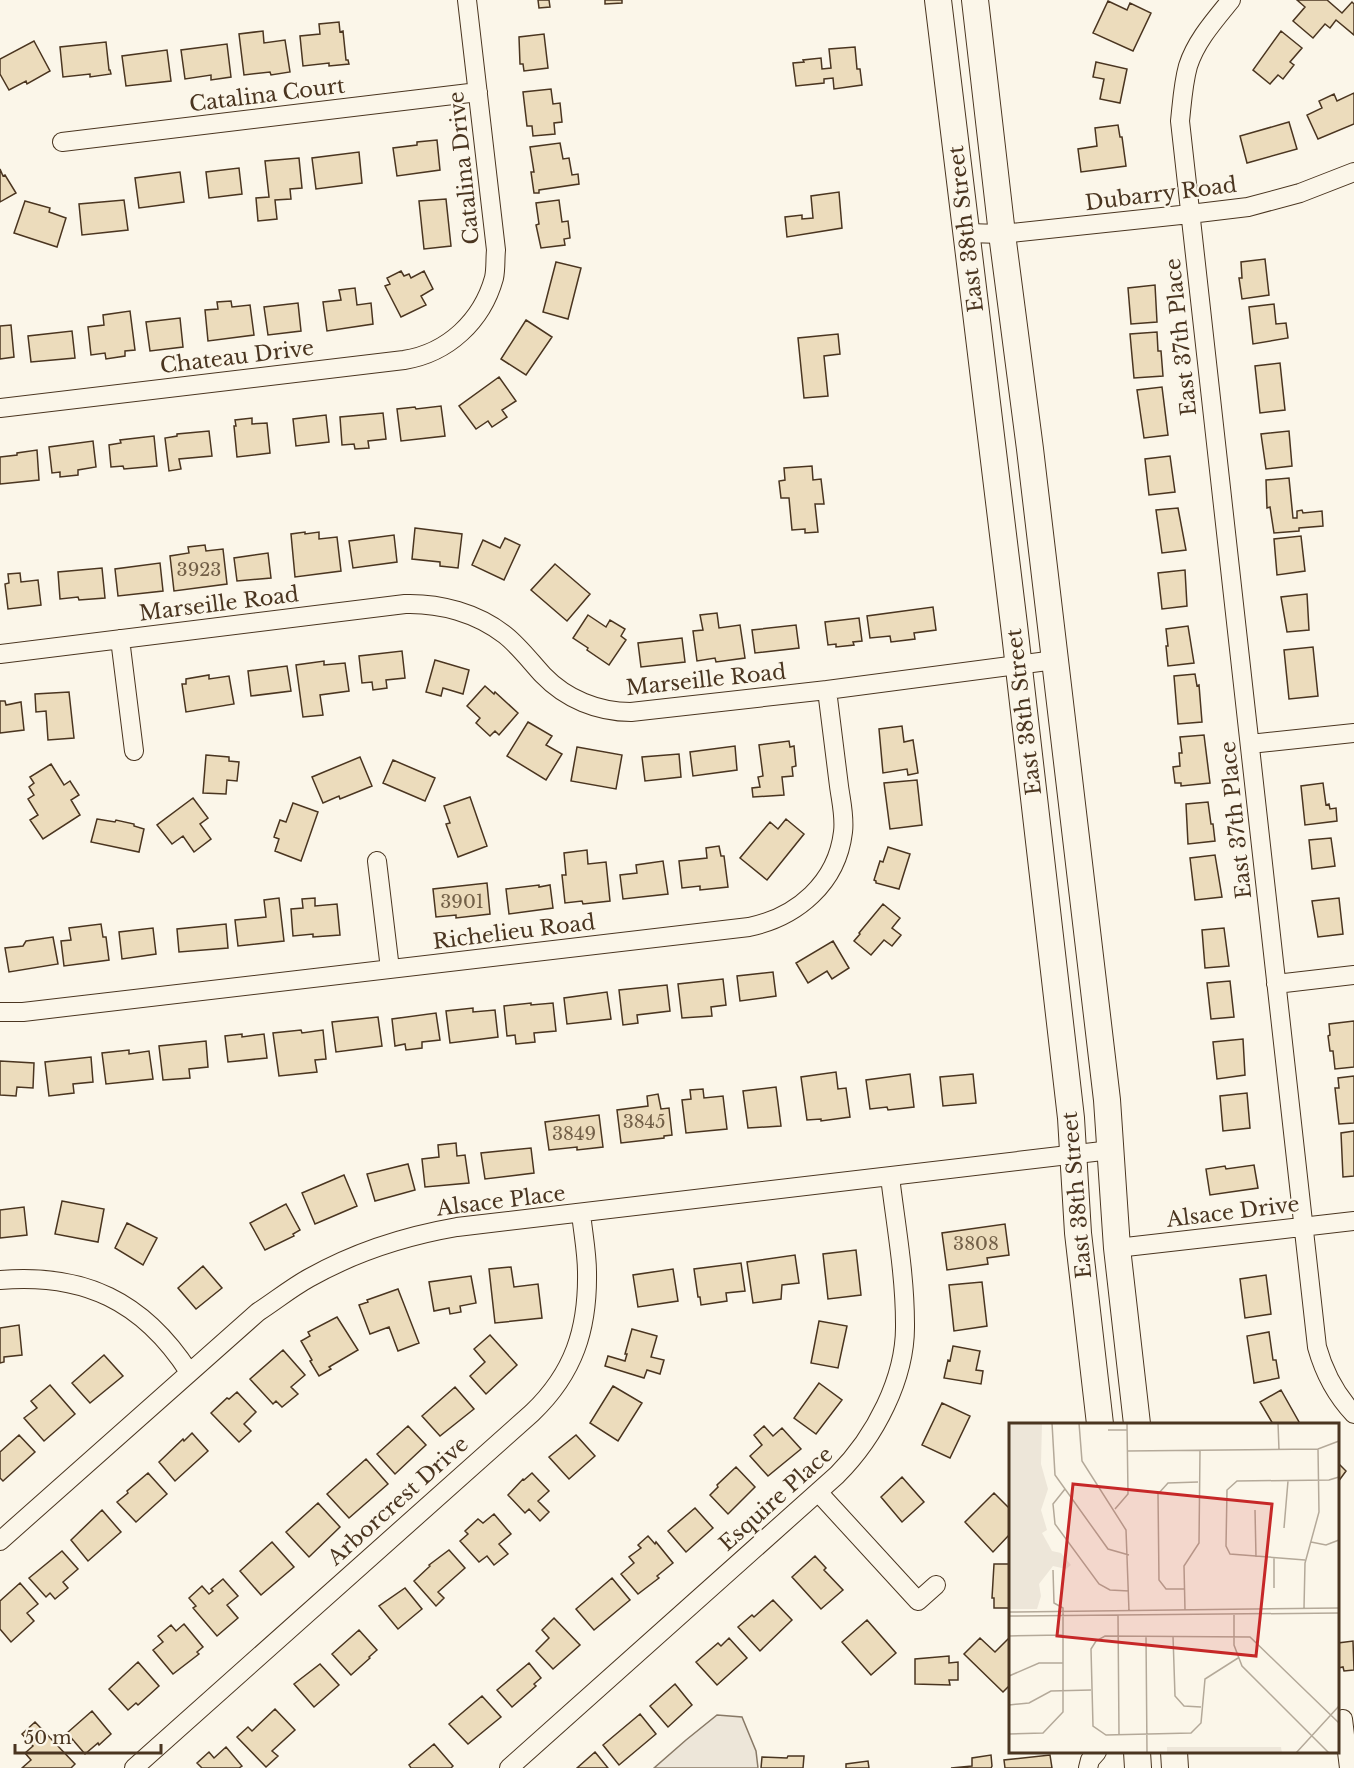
<svg xmlns="http://www.w3.org/2000/svg" width="1354" height="1768" font-family="'Libre Baskerville',serif">
<rect width="100%" height="100%" fill="#fbf6e9"/>
<path fill="#ede6d9" stroke="#887966" stroke-width="1.5" d="M717 1715 742 1717 756 1751 758 1768H654L686 1740Z"/>
<path fill="#ecdcbc" stroke="#4a3520" stroke-width="1.5" d="M538 0H549L550 7 539 8Z
M605 0H622V3L605 4Z
M1297 0H1327L1342 13 1352 2 1354 4V35L1336 20 1330 28 1325 24 1313 38 1293 21 1305 7Z
M1108 1 1127 10 1130 3 1151 13 1133 51 1093 33Z
M339 22 340 32 343 31 346 60H348L349 64 329 66V63L303 66 300 36 320 34 319 24Z
M263 31 264 43 285 40 290 72 271 75 270 72 244 75 239 34Z
M1281 31 1302 48 1290 62 1294 65 1283 79 1278 75 1270 84 1253 70Z
M544 34 548 68 524 71 523 64H520L519 37Z
M34 41 50 71 27 84 26 81 9 90 0 74V59Z
M106 42 109 70H110L111 74 90 77V74L63 77 60 47Z
M227 44 231 77 211 80V75L185 79 181 50Z
M855 47 857 69H860L862 85 834 89 833 78 824 79V83L796 86 793 63 804 62 803 60 821 58 822 69 831 68 829 49Z
M167 50 171 81 126 86 122 56Z
M1096 62 1127 69 1120 103 1100 99 1104 79 1093 77Z
M551 89 553 104 560 103 562 122 554 123 555 134 533 136 532 126H527L523 92Z
M1354 93V124L1318 139 1307 115 1322 108 1319 101 1334 94 1337 101Z
M1289 122 1297 149 1247 163 1240 136Z
M1118 125 1120 137H1122L1126 166 1081 172 1078 149 1097 146 1095 128Z
M437 140 440 170 397 176 393 148 417 145V142Z
M560 143 563 159 569 158 572 175 578 174 579 184 539 190V193H534L531 172H534L530 147Z
M359 152 362 183 316 189 312 158Z
M299 158 302 188 290 189 291 199 275 200 277 219 258 221 256 198 269 197 265 161Z
M239 168 242 194 209 198 206 172Z
M0 169 3 176 5 175 16 193 0 202Z
M180 172 184 202 139 208 135 178Z
M839 192 842 228 787 237 785 217 802 215V219L813 218 811 196Z
M446 199 451 246 424 249 419 201Z
M124 200 128 230 82 235 79 204Z
M559 200 562 222 568 221 570 238 564 239 565 245 541 248 536 225 539 224 536 203Z
M25 201 50 208 49 212 66 218 57 247 14 233Z
M1265 259 1269 295 1242 299 1239 278H1242L1241 262Z
M556 262 581 268 568 319 543 312Z
M401 271 404 276 409 274 411 278 424 271 433 289 421 296 426 305 401 317 385 286 390 284 387 278Z
M1155 285 1157 322 1131 324 1128 288Z
M355 288 357 305 371 303 373 324 327 331 323 302 341 300 339 290Z
M231 301 232 307 250 305 254 335 208 341 205 310 218 309 217 302Z
M298 303 301 331 268 335 264 307Z
M1274 304 1276 324 1286 323 1288 338 1253 344 1249 307Z
M130 311 135 350 125 351V356L106 359 105 353 91 355 88 327 104 325 103 315Z
M180 318 183 347 150 351 146 322Z
M526 320 552 337 526 375 501 359Z
M11 325 14 357 0 359V326Z
M72 331 75 358 31 362 28 336Z
M1157 332 1158 351H1161L1163 376 1134 378 1130 334Z
M838 334 840 354 824 356 828 396 804 398 798 338Z
M1280 363 1285 410 1260 413 1255 366Z
M499 377 516 401 502 410 507 417 492 427 488 421 476 429 459 406Z
M1162 387 1168 435 1144 438 1137 390Z
M441 406 445 436 401 441 397 409 415 407 416 409Z
M383 413 386 439 368 441 369 448 355 449 354 444 342 445 340 417Z
M326 415 329 442 296 446 293 419Z
M252 418V424L267 423 270 453 237 457 234 426H236L235 420Z
M209 431 212 456 179 459 181 469 169 471 165 438 177 436V434Z
M1289 431 1292 466 1266 469 1261 434Z
M154 436 157 466 124 469 123 466 111 467 109 445 121 443 120 440Z
M93 441 96 467 78 470V475L60 477V472L52 473 49 447Z
M37 450 39 480 0 484V457L17 455V453Z
M1170 456 1175 492 1149 495 1145 459Z
M812 466 813 480 821 479 824 504H815L818 532 805 533V529L792 530 789 498H781L779 481 785 480 784 468Z
M1289 478 1293 518H1297V511L1302 510 1303 513 1322 511 1323 526 1299 528V531L1274 533 1270 507 1267 508 1266 480Z
M1178 508 1186 550 1162 553 1156 510Z
M415 528 462 534 458 568 440 566V562L412 559Z
M305 532V534L319 532V539L337 537 341 571 295 577 291 534Z
M394 535 397 562 353 568 349 541Z
M1301 536 1305 571 1277 575 1274 539Z
M505 538 520 545 504 580 472 565 483 540 500 548Z
M205 545 206 551 223 549 227 584 174 591 170 556 189 553 188 547Z
M268 553 271 578 237 581 234 558Z
M160 563 163 591 118 596 115 569Z
M555 564 590 594 567 621 531 590Z
M102 568 105 598 79 600 78 597 60 599 58 572Z
M1185 570 1187 606 1162 609 1158 573Z
M20 573 21 582 38 580 41 605 8 609 5 584 9 583 8 574Z
M1307 594 1309 630 1287 632 1281 597Z
M933 607 936 630 914 633 915 639 891 642 890 636 870 638 867 616Z
M717 613 719 628 740 625 745 658 716 662 715 658 697 661 693 631 703 630 700 615Z
M588 615 606 627 610 620 625 629 621 636 626 640 609 665 587 650 588 648 573 638Z
M859 618 862 641 853 642 854 645 836 647V644L828 645 825 622Z
M796 625 799 648 755 653 752 630Z
M1188 626 1194 663 1168 666 1166 646H1168L1166 629Z
M682 638 685 662 641 667 638 643Z
M1313 647 1318 696 1289 699 1284 650Z
M402 651 405 678 386 680 387 688 373 690 372 682 362 683 359 656Z
M435 660 469 670 463 694 443 688 441 696 426 692Z
M324 661V665L345 663 349 691 320 695 323 715 303 717 296 665Z
M287 666 291 691 251 696 248 671Z
M1195 674 1197 686 1199 685 1202 722 1178 724 1174 676Z
M209 675V679L229 676 234 704 186 712 182 684H186V679Z
M485 686 494 694 495 692 518 713 499 735 495 731 490 736 476 723 480 718 467 706Z
M69 692 74 738 48 740 46 711 36 712 35 694Z
M0 701H5L6 705 21 702 24 730 0 733Z
M528 722 552 736 546 745 562 754 546 780 507 756Z
M902 726 904 742 913 740 918 773 908 775 907 769 883 773 879 729Z
M1204 735 1210 783 1181 786V783H1175L1173 767 1180 766 1179 753H1182L1180 737Z
M789 741 790 747 794 746 796 766 792 767 793 776 782 777 784 795 753 797 752 788 760 787 758 777 763 776 759 745Z
M735 746 737 770 693 776 690 752Z
M577 747 622 755 616 789 571 781Z
M679 754 681 777 645 781 642 757Z
M206 755 229 757V761L239 762 237 781 227 780 226 794 203 793Z
M360 757 372 786 340 799 339 796 323 803 312 777Z
M393 760 435 778 425 801 383 783Z
M51 764 64 785 70 781 79 795 71 800 80 815 43 839 30 820 38 815 28 799 34 795 29 787 34 783 30 777Z
M917 780 922 825 890 829 884 783Z
M1323 783 1326 805 1329 804 1330 809 1336 808 1337 821 1305 825 1301 786Z
M470 797 487 846 458 857 446 824 450 823 444 806Z
M193 798 208 818 200 824 211 839 194 852 183 836 172 844 157 825Z
M1208 802 1211 824H1213L1215 841 1188 844 1186 804Z
M293 803 318 812 301 861 275 851 279 839 274 837 280 820 286 822Z
M97 819 115 822 116 820 134 824V826L144 829 139 852 91 842Z
M786 819 804 834 767 880 740 858 770 822 778 829Z
M1331 838 1335 866 1312 869 1309 840Z
M719 846 721 856H724L728 887 700 890V886L682 888 679 861 707 858 706 848Z
M888 847 910 854 899 889 876 883V881L874 880 880 861 883 862Z
M587 850 588 864 606 862 610 901 583 904 582 901 565 903 562 875H566L564 853Z
M1215 855 1222 897 1195 900 1190 858Z
M663 861 668 894 623 899 620 875 637 873 636 865Z
M487 883 490 914 456 918V915L436 917 433 889Z
M539 885V887L550 885 553 908 509 914 506 889Z
M279 898 284 941 238 946 235 920 266 917 264 900Z
M315 898V906L337 904 340 935 313 937V934L293 936 291 909 303 908 302 899Z
M1339 898 1343 934 1318 937 1312 901Z
M883 904 900 918 892 928 901 935 892 946 884 940 871 955 854 941 860 934 859 933Z
M101 924 103 937H106L109 960 64 966 61 941 71 940 69 928Z
M226 924 228 948 179 952 177 929Z
M153 928 156 954 122 959 119 932Z
M1224 928 1229 966 1205 968 1202 930Z
M53 937 58 964 9 972 5 948 23 946 26 941Z
M833 941 849 968 832 979 827 971 808 983 796 963Z
M773 972 776 996 740 1001 737 976Z
M723 979 726 1005 711 1007 712 1016 682 1018 678 984Z
M1230 981 1234 1017 1211 1019 1207 983Z
M667 985 670 1011 637 1015 638 1023 623 1025 619 990Z
M607 992 611 1019 567 1024 564 998Z
M531 1003V1005L553 1003 556 1031 534 1033 535 1042 516 1044 515 1035 507 1036 504 1006Z
M473 1008V1012L495 1010 498 1037 450 1043 446 1011Z
M436 1013 440 1040 422 1042V1048L406 1050 405 1044 395 1046 392 1019Z
M378 1017 382 1046 336 1052 332 1022Z
M1354 1021V1067L1335 1069 1333 1051H1330L1328 1036 1330 1035 1329 1024Z
M301 1030 302 1033 323 1030 326 1059 315 1060 317 1072 279 1076 273 1033Z
M242 1034V1037L264 1034 267 1058 228 1062 225 1036Z
M1243 1039 1245 1075 1217 1079 1213 1042Z
M206 1041 208 1067 189 1069 190 1078 163 1080 159 1046Z
M129 1050V1054L149 1051 153 1079 106 1084 102 1053Z
M91 1057 93 1082 73 1084 74 1093 49 1096 45 1062Z
M0 1061 34 1063 33 1088 17 1087 16 1096 0 1095Z
M836 1072 838 1089 846 1088 850 1117 821 1121V1119L807 1120 801 1077Z
M910 1074 914 1107 888 1110 887 1107 870 1109 866 1080Z
M973 1074 976 1103 943 1106 940 1077Z
M1354 1076V1123L1339 1124 1335 1088H1339L1338 1078Z
M776 1087 781 1126 748 1128 743 1091Z
M703 1089 704 1098 723 1096 727 1129 686 1133 682 1100 691 1099 690 1090Z
M1247 1093 1250 1128 1223 1131 1220 1096Z
M658 1094 661 1109 669 1108 672 1135 664 1136V1138L621 1143 617 1110 648 1106 647 1096Z
M599 1115 603 1147 577 1150V1147L549 1150 545 1122Z
M1354 1131V1176L1343 1177 1341 1133Z
M456 1143 457 1156 465 1155 469 1183 425 1187 422 1159 439 1157 438 1145Z
M531 1148 534 1173 485 1179 481 1153Z
M408 1164 415 1190 375 1201 367 1174Z
M1254 1165 1258 1188 1210 1195 1206 1169 1225 1166 1226 1169Z
M344 1175 357 1206 315 1224 302 1193Z
M62 1201 104 1209 98 1242 55 1234Z
M286 1204 300 1230 293 1234 294 1236 265 1250 250 1223Z
M24 1207 27 1235 0 1238V1210Z
M127 1223 157 1238 143 1265 115 1248Z
M1005 1224 1009 1255 987 1258 988 1264 947 1270 942 1233Z
M856 1250 861 1295 828 1299 823 1254Z
M795 1255 799 1283 782 1285 781 1299 753 1303 747 1262Z
M741 1263 745 1291 726 1293 727 1301 701 1305 700 1297H698L694 1269Z
M203 1266 222 1288 196 1309 178 1288Z
M511 1267 514 1287 538 1284 542 1318 495 1323 489 1269Z
M673 1269 678 1301 638 1307 633 1275Z
M1266 1275 1271 1314 1245 1318 1240 1279Z
M471 1276 476 1303 460 1306 461 1312 450 1314 449 1308 434 1311 429 1282Z
M982 1282 987 1326 954 1331 949 1285Z
M398 1289 419 1343 398 1351 389 1327 370 1334 359 1305 368 1302 367 1300Z
M337 1317 358 1350 329 1367 331 1369 319 1376 310 1361 312 1360 301 1341 310 1336 308 1332Z
M819 1321 847 1326 838 1368 811 1363Z
M19 1325 22 1355 4 1357V1362L0 1363V1328Z
M632 1329 657 1336 651 1357 664 1360 660 1374 647 1370 644 1378 605 1366 608 1356 625 1361 627 1354H625Z
M1269 1332 1273 1360H1276L1279 1378 1254 1383 1247 1336Z
M490 1335 517 1365 486 1394 470 1376 485 1362 474 1349Z
M953 1346 980 1351 976 1370 983 1371 981 1384 944 1378 948 1360 950 1361Z
M283 1350 305 1375 291 1387 298 1394 282 1407 276 1401 273 1404 250 1379Z
M104 1355 123 1376 90 1403 72 1383Z
M819 1383 842 1400 816 1434 794 1418Z
M50 1385 75 1414 44 1441 24 1418 37 1408 31 1401Z
M613 1386 642 1403 618 1441 590 1423Z
M455 1387 474 1409 440 1436 422 1416Z
M1281 1390 1299 1422 1295 1424H1273L1260 1402Z
M237 1392 256 1412 244 1424 251 1431 239 1442 211 1413 227 1398 229 1399Z
M942 1403 970 1416 950 1458 922 1445Z
M408 1426 426 1445 395 1474 377 1454Z
M764 1426 773 1436 782 1428 801 1449 768 1476 750 1456 762 1445 754 1435Z
M192 1433 208 1451 175 1481 159 1462 183 1439 184 1441Z
M19 1435 35 1452 3 1481 0 1478V1452Z
M576 1435 595 1456 569 1479 549 1457Z
M366 1459 388 1484 349 1518 327 1494Z
M1338 1463 1346 1471 1338 1482Z
M736 1467 755 1487 728 1514 710 1495 718 1487 717 1485Z
M148 1473 167 1494 136 1522 117 1502 128 1493 127 1491Z
M532 1473 549 1491 538 1501 549 1512 540 1521 529 1509 525 1513 508 1495 523 1479 524 1480Z
M902 1477 924 1502 902 1522 881 1497Z
M994 1493 1010 1509V1534L993 1552 965 1522Z
M318 1503 340 1527 309 1557 286 1532Z
M695 1508 713 1528 686 1552 668 1531Z
M102 1510 121 1532 88 1561 71 1540Z
M494 1514 511 1534 499 1544 508 1554 494 1565 487 1556 479 1562 460 1541 468 1534 465 1531 478 1519 483 1523Z
M648 1536 655 1544 656 1542 673 1563 657 1576 659 1578 638 1594 621 1574 634 1563 629 1557 641 1548 638 1545Z
M272 1542 294 1567 261 1595 240 1571Z
M449 1550 465 1568 438 1592 444 1598 436 1606 414 1581 430 1566 429 1565Z
M62 1551 78 1569 63 1582 68 1588 55 1599 50 1593 46 1597 29 1578Z
M815 1556 826 1568 824 1570 843 1590 821 1609 792 1577Z
M994 1564H1010V1608H994V1598H992Z
M612 1578 630 1600 594 1630 576 1609Z
M223 1579 238 1596 227 1605 238 1618 217 1636 193 1608 196 1606 189 1598 202 1586 209 1594 213 1591 211 1589Z
M20 1583 38 1604 27 1613 34 1621 11 1642 0 1629V1601Z
M405 1588 422 1609 398 1629 379 1606Z
M773 1600 792 1620 760 1651 738 1627 752 1615 754 1617Z
M554 1618 580 1645 553 1669 536 1651 549 1638 542 1630Z
M867 1620 896 1653 871 1675 842 1642Z
M184 1624 203 1647 197 1652 199 1654 173 1674 153 1650 163 1642 158 1636 171 1625 176 1631Z
M359 1630 377 1650 369 1657 370 1658 351 1675 332 1654Z
M1010 1637V1685L1003 1692 964 1654 980 1638 995 1652Z
M729 1638 747 1658 717 1685 696 1662 718 1643 721 1646Z
M1353 1641 1354 1670 1344 1671 1343 1667 1338 1668V1643Z
M949 1656V1663L958 1662V1680H949L950 1685 915 1684V1659Z
M138 1662 159 1686 138 1705 136 1703 128 1710 109 1689Z
M529 1663 541 1678 534 1684 536 1686 512 1707 497 1690Z
M320 1664 339 1685 314 1707 294 1684Z
M675 1684 692 1705 668 1727 650 1706Z
M482 1696 501 1717 468 1744 449 1724Z
M275 1709 295 1730 272 1751 278 1756 266 1767 237 1737 248 1727 252 1731Z
M92 1711 111 1734 99 1745 98 1743 85 1754 67 1733Z
M640 1714 656 1734 619 1765 603 1745Z
M35 1722 75 1764 71 1768H22L31 1760 25 1753 33 1746 22 1734Z
M434 1744 453 1766 451 1768H411L409 1765Z
M226 1747 242 1766 239 1768H202L197 1763 209 1752 214 1758Z
M595 1752 608 1768H577Z
M991 1755 992 1766 991 1768H951L972 1766V1758Z
M1050 1755 1052 1768H1005L1004 1760Z
M788 1756H804L803 1768H761L762 1757 787 1758Z
M868 1761 869 1768H846V1764Z"/>
<g fill="none" stroke-linecap="round" stroke-linejoin="round">
<defs>
<path id="street" d="M1231 0C1214 21 1196 41 1188 66 1183 84 1182 103 1180 121L1317 1347C1324 1372 1336 1395 1354 1414
M62 142 478 92
M967 233 1002 234 1190 214 1248 207 1300 193 1354 172
M0 408 404 360C448 353 482 321 494 278 496 269 495 259 496 250L467 0
M120 639 134 751
M0 654 405 604C440 603 477 613 505 635 519 646 531 662 543 675 566 699 598 712 631 712L827 690 1055 660
M1250 744 1354 733
M377 861 390 969
M1276 984 1354 975
M0 1012H23L749 927C797 917 837 883 843 832 845 817 841 801 839 786 835 754 831 722 827 690
M1117 1248 1354 1221
M0 1280C84 1273 143 1301 189 1372
M818 1492 918 1601 936 1585
M0 1541 258 1312C275 1301 291 1288 309 1278 355 1252 405 1236 457 1227L1111 1150
M1343 1719 1349 1768
M134 1768 532 1413C574 1373 588 1329 587 1272 587 1253 583 1233 581 1213
M509 1768 837 1475C875 1437 906 1378 905 1324 905 1275 896 1226 890 1177
M1088 1768 1090 1760 1097 1752"/>
<path id="secondary" d="M938 0 1014 625 1071 1118 1078 1233 1100 1424
M975 0 1002 234 1030 449 1107 1100 1117 1248 1137 1424
M1137 1752 1138 1768
M1174 1752 1175 1768"/>
</defs>
<use href="#street" stroke="#4a3520" stroke-width="20"/>
<use href="#secondary" stroke="#4a3520" stroke-width="28"/>
<use href="#street" stroke="#fbf6e9" stroke-width="18"/>
<use href="#secondary" stroke="#fbf6e9" stroke-width="26"/>
</g>
<g text-anchor="middle" stroke-width="4.5" stroke-linejoin="round" paint-order="stroke">
<g font-size="18" fill="#725f47">
<text x="199" y="576">3923</text>
<text x="462" y="908">3901</text>
<text x="644" y="1128">3845</text>
<text x="574" y="1140">3849</text>
<text x="976" y="1250">3808</text>
</g>
<g font-size="21" fill="#4a3520" stroke="#fbf6e9">
<text transform="translate(267 95) rotate(-7)" y="7">Catalina Court</text>
<text transform="translate(464 168) rotate(-96)" y="7">Catalina Drive</text>
<text transform="translate(1161 194) rotate(-7)" y="7">Dubarry Road</text>
<text transform="translate(966 229) rotate(-97)" y="7">East 38th Street</text>
<text transform="translate(1181 337) rotate(-96)" y="7">East 37th Place</text>
<text transform="translate(237 357) rotate(-7)" y="7">Chateau Drive</text>
<text transform="translate(219 604) rotate(-7)" y="7">Marseille Road</text>
<text transform="translate(706 680) rotate(-6)" y="7">Marseille Road</text>
<text transform="translate(1024 712) rotate(-97)" y="7">East 38th Street</text>
<text transform="translate(1236 820) rotate(-96)" y="7">East 37th Place</text>
<text transform="translate(514 932) rotate(-7)" y="7">Richelieu Road</text>
<text transform="translate(1077 1195) rotate(-95)" y="7">East 38th Street</text>
<text transform="translate(501 1201) rotate(-7)" y="7">Alsace Place</text>
<text transform="translate(1233 1212) rotate(-7)" y="7">Alsace Drive</text>
<text transform="translate(776 1499) rotate(-42)" y="7">Esquire Place</text>
<text transform="translate(398 1501) rotate(-42)" y="7">Arborcrest Drive</text>
</g>
</g>
<g transform="translate(1009 1423)">
<rect width="330" height="330" fill="#fbf6e9"/>
<path d="M0 0H33L32 41 39 66 32 87 38 107 33 110 43 128 52 130 62 142 57 146 44 143 30 161 32 173 28 186H0ZM158 324H272L273 330H158Z" fill="#ede6d9"/>
<path fill="none" stroke="#b4a999" stroke-width="1.5" d="M43 0 46 52 99 126 120 132M70 0 73 38 117 107 120 188M269 0 270 27M99 7H118M118 28 309 26 330 18M56 66 44 81 46 101 90 161 101 167 120 168M106 86 119 71 118 0M246 87 247 134M275 105 279 58M302 119 317 122 330 117M265 134V165M296 137 221 131 217 123 218 67 228 58 320 57 330 54M175 166H157L150 157 149 71 159 60 189 59M295 185 296 140 310 89 309 26M176 187 175 143 190 120 191 28M0 189 330 185M109 192 110 311M225 192V222L233 243 320 330M0 193 330 190M0 213 54 212M137 213 138 330M164 213 166 273 175 283 192 284M229 235 196 256 192 300 182 310 97 312 84 303 82 226 87 218 96 213 241 214 330 300M0 253 30 240H54M0 282 20 280 42 268 82 267M0 311 34 310 54 289V185L45 180 44 147M287 330 330 283"/>
<path fill="#c62828" fill-opacity="0.15" stroke="#c62828" stroke-width="3" d="M64 61 263 81 247 233 48 213Z"/>
<rect width="330" height="330" fill="none" stroke="#4a3520" stroke-width="3"/>
</g>
<path d="M15 1744v9h146v-9" fill="none" stroke="#4a3520" stroke-width="3"/>
<text x="24" y="1744" font-size="18" fill="#4a3520" stroke="#fbf6e9" stroke-width="4.5" paint-order="stroke">50 m</text>
</svg>
